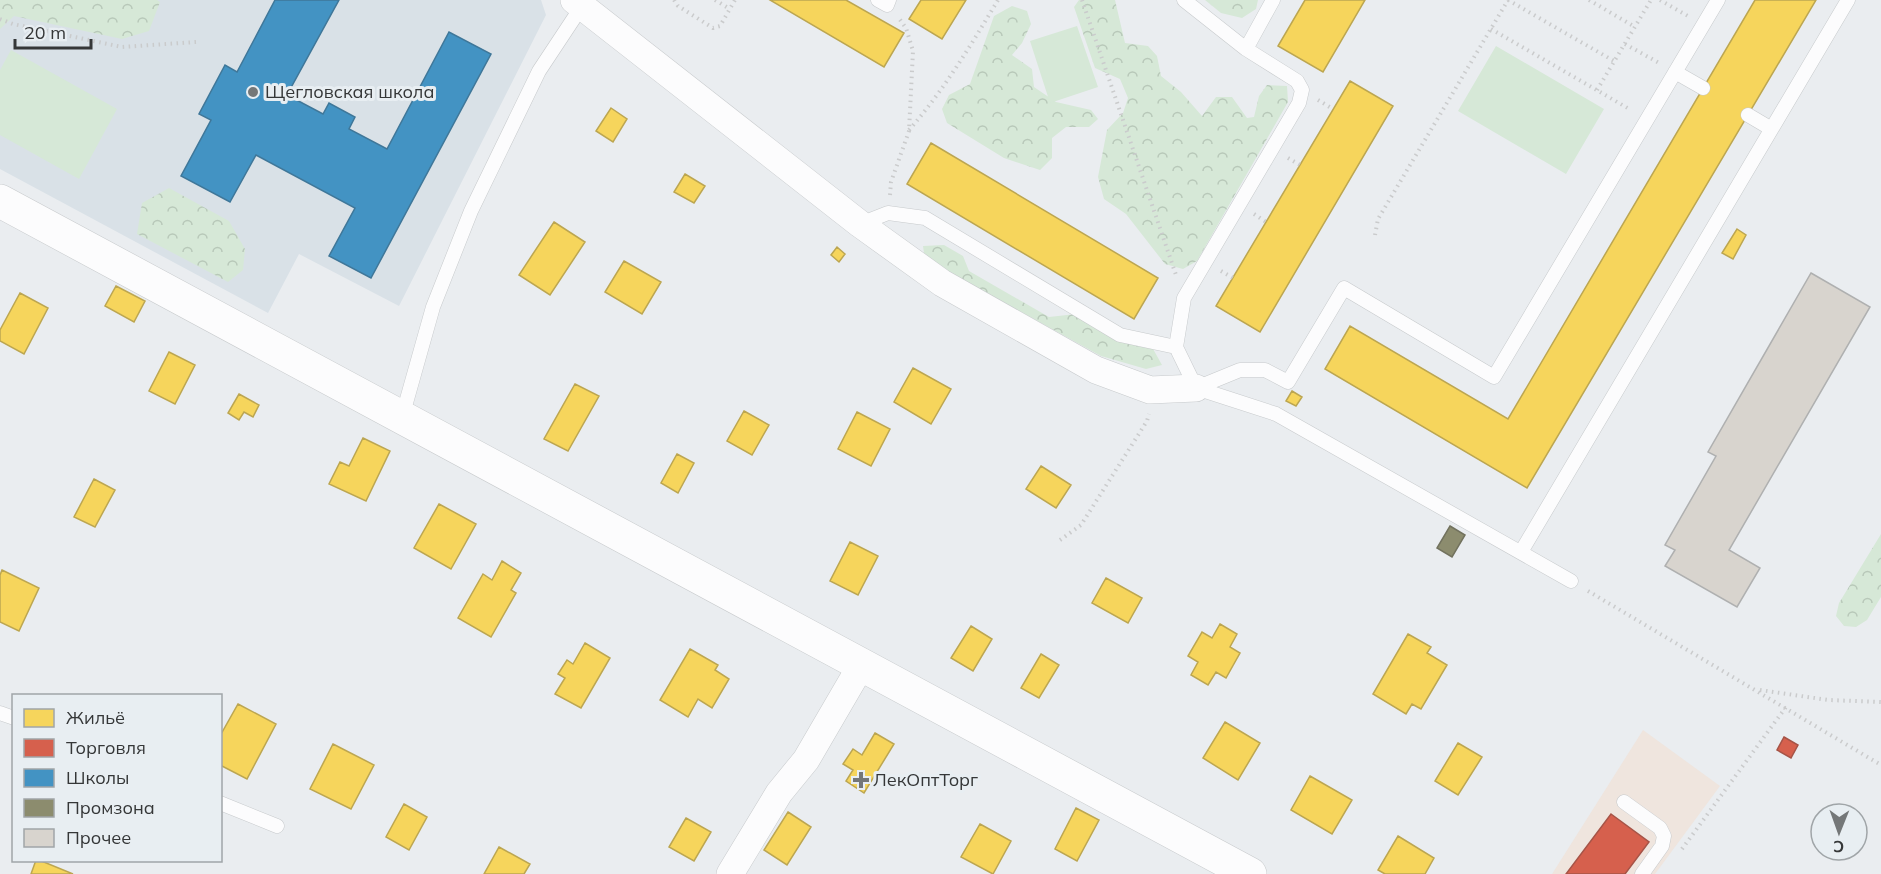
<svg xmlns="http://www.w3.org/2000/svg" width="1881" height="874" font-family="Mulish,sans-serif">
<defs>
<pattern id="forest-crowns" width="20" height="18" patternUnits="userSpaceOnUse" patternTransform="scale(1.5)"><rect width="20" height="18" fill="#d6e8d7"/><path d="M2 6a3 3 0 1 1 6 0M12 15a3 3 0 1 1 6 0" fill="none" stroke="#b8c8b9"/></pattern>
</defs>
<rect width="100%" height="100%" fill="#eaedf0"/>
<path fill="#efe5de" d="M1643 730 1720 786 1655 874H1552Z"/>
<path fill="#d9e1e7" d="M0 0H541L546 15 399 306 299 254 268 313 0 169Z"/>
<path fill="url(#forest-crowns)" d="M0 0H157L160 2 149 31 122 39 14 16 0 29Z
M1079 0H1115L1125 43 1148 46 1157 56 1161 76 1181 92 1202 116 1216 97H1232L1247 118 1254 117 1259 96 1267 85 1287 86 1288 102 1197 261 1183 269 1165 264 1126 214 1104 199 1098 177 1107 130 1123 113 1128 98 1120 79 1095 68 1074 7Z
M1205 0H1258L1256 9 1242 18 1221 13Z
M1012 6 1027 11 1031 24 1022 43 1012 55 1032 69 1034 87 1056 102 1091 110 1098 119 1089 127H1066L1052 138V158L1040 170 1004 158 947 123 942 109 949 95 970 84 994 16Z
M169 188 229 221 245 249 243 270 228 282 137 234 142 203Z
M944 245 963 256 969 271 1049 317 1076 314 1152 347 1162 365 1146 369 1101 356 945 270 924 253 923 246Z
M1881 534V597L1867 620 1856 627 1844 626 1836 616 1839 603Z"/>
<path fill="#d6e8d7" d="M1077 26 1098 87 1050 103 1030 41Z
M1496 46 1604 109 1566 174 1458 111Z
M11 50 117 109 79 179 0 135V70Z"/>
<path fill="#f6d55c" stroke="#bca651" stroke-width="1.5" d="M770 0H846L904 33 884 67Z
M921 0H966L942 39 909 19Z
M1305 0H1365L1323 72 1278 46Z
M1755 0H1816L1527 488 1325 369 1350 326 1508 419Z
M1350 81 1393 106 1260 332 1216 306Z
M611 108 627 119 613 142 596 131Z
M931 143 1158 278 1134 319 907 184Z
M685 174 705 186 694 203 674 192Z
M554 222 585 242 550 295 519 275Z
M1737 229 1746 235 1733 259 1722 253Z
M837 247 845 254 839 262 831 255Z
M624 261 661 282 642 314 605 292Z
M116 286 145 301 134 322 105 306Z
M20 293 48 308 24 354 0 341V330Z
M169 352 195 365 175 404 149 391Z
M913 368 951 389 931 424 894 402Z
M575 384 599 396 568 451 544 439Z
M1292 391 1302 397 1296 406 1286 401Z
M239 394 259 405 253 417 244 412 239 420 228 413Z
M744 411 769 425 752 455 727 441Z
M857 412 890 429 871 466 838 449Z
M363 438 390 451 366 501 329 484 340 462 349 466Z
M677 454 694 463 678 493 661 483Z
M1041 466 1071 485 1056 508 1026 489Z
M94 479 115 490 95 527 74 517Z
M439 504 476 524 451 569 414 548Z
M850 542 878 556 858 595 830 581Z
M502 561 521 573 511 590 516 593 491 637 458 618 483 574 492 580Z
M2 570 39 588 19 631 0 622V575Z
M1106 578 1142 598 1128 623 1092 603Z
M1220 624 1237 634 1230 647 1240 653 1226 678 1216 672 1208 685 1191 675 1198 662 1188 656 1202 632 1212 638Z
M971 626 992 639 973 671 951 658Z
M1408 634 1431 647 1427 653 1447 665 1421 709 1412 704 1406 714 1373 694Z
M585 643 610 658 581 708 555 694 565 678 558 674 567 660 573 664Z
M690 649 718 665 715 670 729 679 712 708 698 699 688 717 660 700Z
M1041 654 1059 665 1039 698 1021 688Z
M238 704 276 724 247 779 220 765V736Z
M1225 722 1260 743 1238 780 1203 758Z
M875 733 894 744 864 793 846 781 853 770 843 764 853 749 862 755Z
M1458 743 1482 757 1458 795 1435 781Z
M333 744 374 765 351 809 310 789Z
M1310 776 1352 800 1332 834 1291 810Z
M404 804 427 817 409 850 386 837Z
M1076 808 1099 820 1077 861 1055 849Z
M788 812 811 827 787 865 764 850Z
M686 818 711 832 694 861 669 847Z
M980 824 1011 841 993 874 961 857Z
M1398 836 1434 858 1425 874H1385L1378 870Z
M499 847 530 864 524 874H484Z
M36 860H39L73 874H31Z"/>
<path fill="#d6604d" stroke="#a65447" stroke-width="1.5" d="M1784 737 1798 745 1791 758 1777 750Z
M1611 814 1649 842 1625 874H1566Z"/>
<path fill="#4393c3" stroke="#3f7799" stroke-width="1.5" d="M275 0H339L287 95 323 114 329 103 355 117 349 129 387 149 449 32 491 54 371 278 329 256 355 208 256 155 230 202 181 176 211 120 199 114 225 65 237 72Z"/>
<path fill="#8c8c6e" stroke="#72725e" stroke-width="1.5" d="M1450 526 1465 535 1452 557 1437 548Z"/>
<path fill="#d8d4ce" stroke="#afb0b0" stroke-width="1.5" d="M1811 273 1870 307 1729 550 1760 568 1737 607 1665 566 1675 550 1665 545 1716 456 1708 452Z"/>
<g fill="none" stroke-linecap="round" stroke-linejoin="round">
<defs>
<path id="lane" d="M878 0 887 5 889 0
M1184 0 1246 49 1297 81 1302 90 1299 103 1184 298 1176 347 1196 388 1276 414 1571 581
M1246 49 1273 0
M1675 72 1703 88
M1748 115 1770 128
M860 224 888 213 925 218 1120 335 1176 347
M1196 388 1240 370H1265L1288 382 1344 288 1494 377 1718 0
M402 417 433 307 471 211 539 71 582 6
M1521 552 1848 0
M0 713 14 718
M1624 802 1660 828 1664 836 1662 846 1642 874
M220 803 277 826"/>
<path id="street" d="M574 0 860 224 942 283 1096 370 1150 390 1196 388
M730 874 779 793 806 760 862 664"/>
<path id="secondary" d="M0 201 1250 874"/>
</defs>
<use href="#lane" stroke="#c7cacc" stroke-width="15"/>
<use href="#street" stroke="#c7cacc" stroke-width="28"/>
<use href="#secondary" stroke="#c7cacc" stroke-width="34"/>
<path stroke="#cacbcc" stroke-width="4" stroke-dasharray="1.5 4.5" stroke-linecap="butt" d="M674 0 678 6 713 28 720 26 735 0
M715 0 730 9
M1082 0 1176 275
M1508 0 1614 61
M1589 0 1635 27
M1660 0 1688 16
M0 19 13 24 122 47 196 42
M1491 29 1631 110
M1625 44 1661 64
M1597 90 1651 0
M1318 100 1333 109
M909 130C944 90 971 45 998 0
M1288 158 1300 165
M890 195 891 182 909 131 913 51 906 28 898 17
M1254 214 1266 222
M1375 235 1378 219 1508 0
M1221 271 1233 278
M1060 540 1081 525 1147 421 1149 414
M1588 591 1881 765
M1760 690 1828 700 1881 702
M1682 849 1786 707"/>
<use href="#lane" stroke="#fcfcfd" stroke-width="14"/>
<use href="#street" stroke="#fcfcfd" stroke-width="27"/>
<use href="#secondary" stroke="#fcfcfd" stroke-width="33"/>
</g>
<g fill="#747778" stroke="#e8eef2" stroke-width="2">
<circle cx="253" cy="92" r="6"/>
<path d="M858 771h6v6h6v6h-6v6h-6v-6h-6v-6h6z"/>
</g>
<g text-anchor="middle" stroke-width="6" stroke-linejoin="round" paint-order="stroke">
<g font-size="18" fill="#353738" stroke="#e8eef2" text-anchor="start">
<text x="265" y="98">Щегловская школа</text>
<text x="873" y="786">ЛекОптТорг</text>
</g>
</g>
<rect x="12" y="694" width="210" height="168" fill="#e8eef2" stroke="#a0a5a8" stroke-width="1.5"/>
<rect x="24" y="709" width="30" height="18" fill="#f6d55c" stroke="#a0a5a8" stroke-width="1.5"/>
<text x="66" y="724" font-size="18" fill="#353738">Жильё</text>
<rect x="24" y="739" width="30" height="18" fill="#d6604d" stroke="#a0a5a8" stroke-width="1.5"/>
<text x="66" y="754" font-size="18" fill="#353738">Торговля</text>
<rect x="24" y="769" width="30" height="18" fill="#4393c3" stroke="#a0a5a8" stroke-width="1.5"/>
<text x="66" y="784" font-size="18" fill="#353738">Школы</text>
<rect x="24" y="799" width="30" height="18" fill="#8c8c6e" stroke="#a0a5a8" stroke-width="1.5"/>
<text x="66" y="814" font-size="18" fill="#353738">Промзона</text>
<rect x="24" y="829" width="30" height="18" fill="#d8d4ce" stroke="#a0a5a8" stroke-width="1.5"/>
<text x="66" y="844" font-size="18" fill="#353738">Прочее</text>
<g transform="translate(1839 832) rotate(181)"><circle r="28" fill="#e8eef2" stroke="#a0a5a8" stroke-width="1.5"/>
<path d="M0-4.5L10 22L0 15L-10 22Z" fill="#747778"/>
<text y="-9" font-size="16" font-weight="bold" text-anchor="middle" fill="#353738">С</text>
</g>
<path d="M15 39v9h76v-9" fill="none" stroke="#353738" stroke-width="3"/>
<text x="24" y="39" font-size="18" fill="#353738" stroke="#e8eef2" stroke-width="4.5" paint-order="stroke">20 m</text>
</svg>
